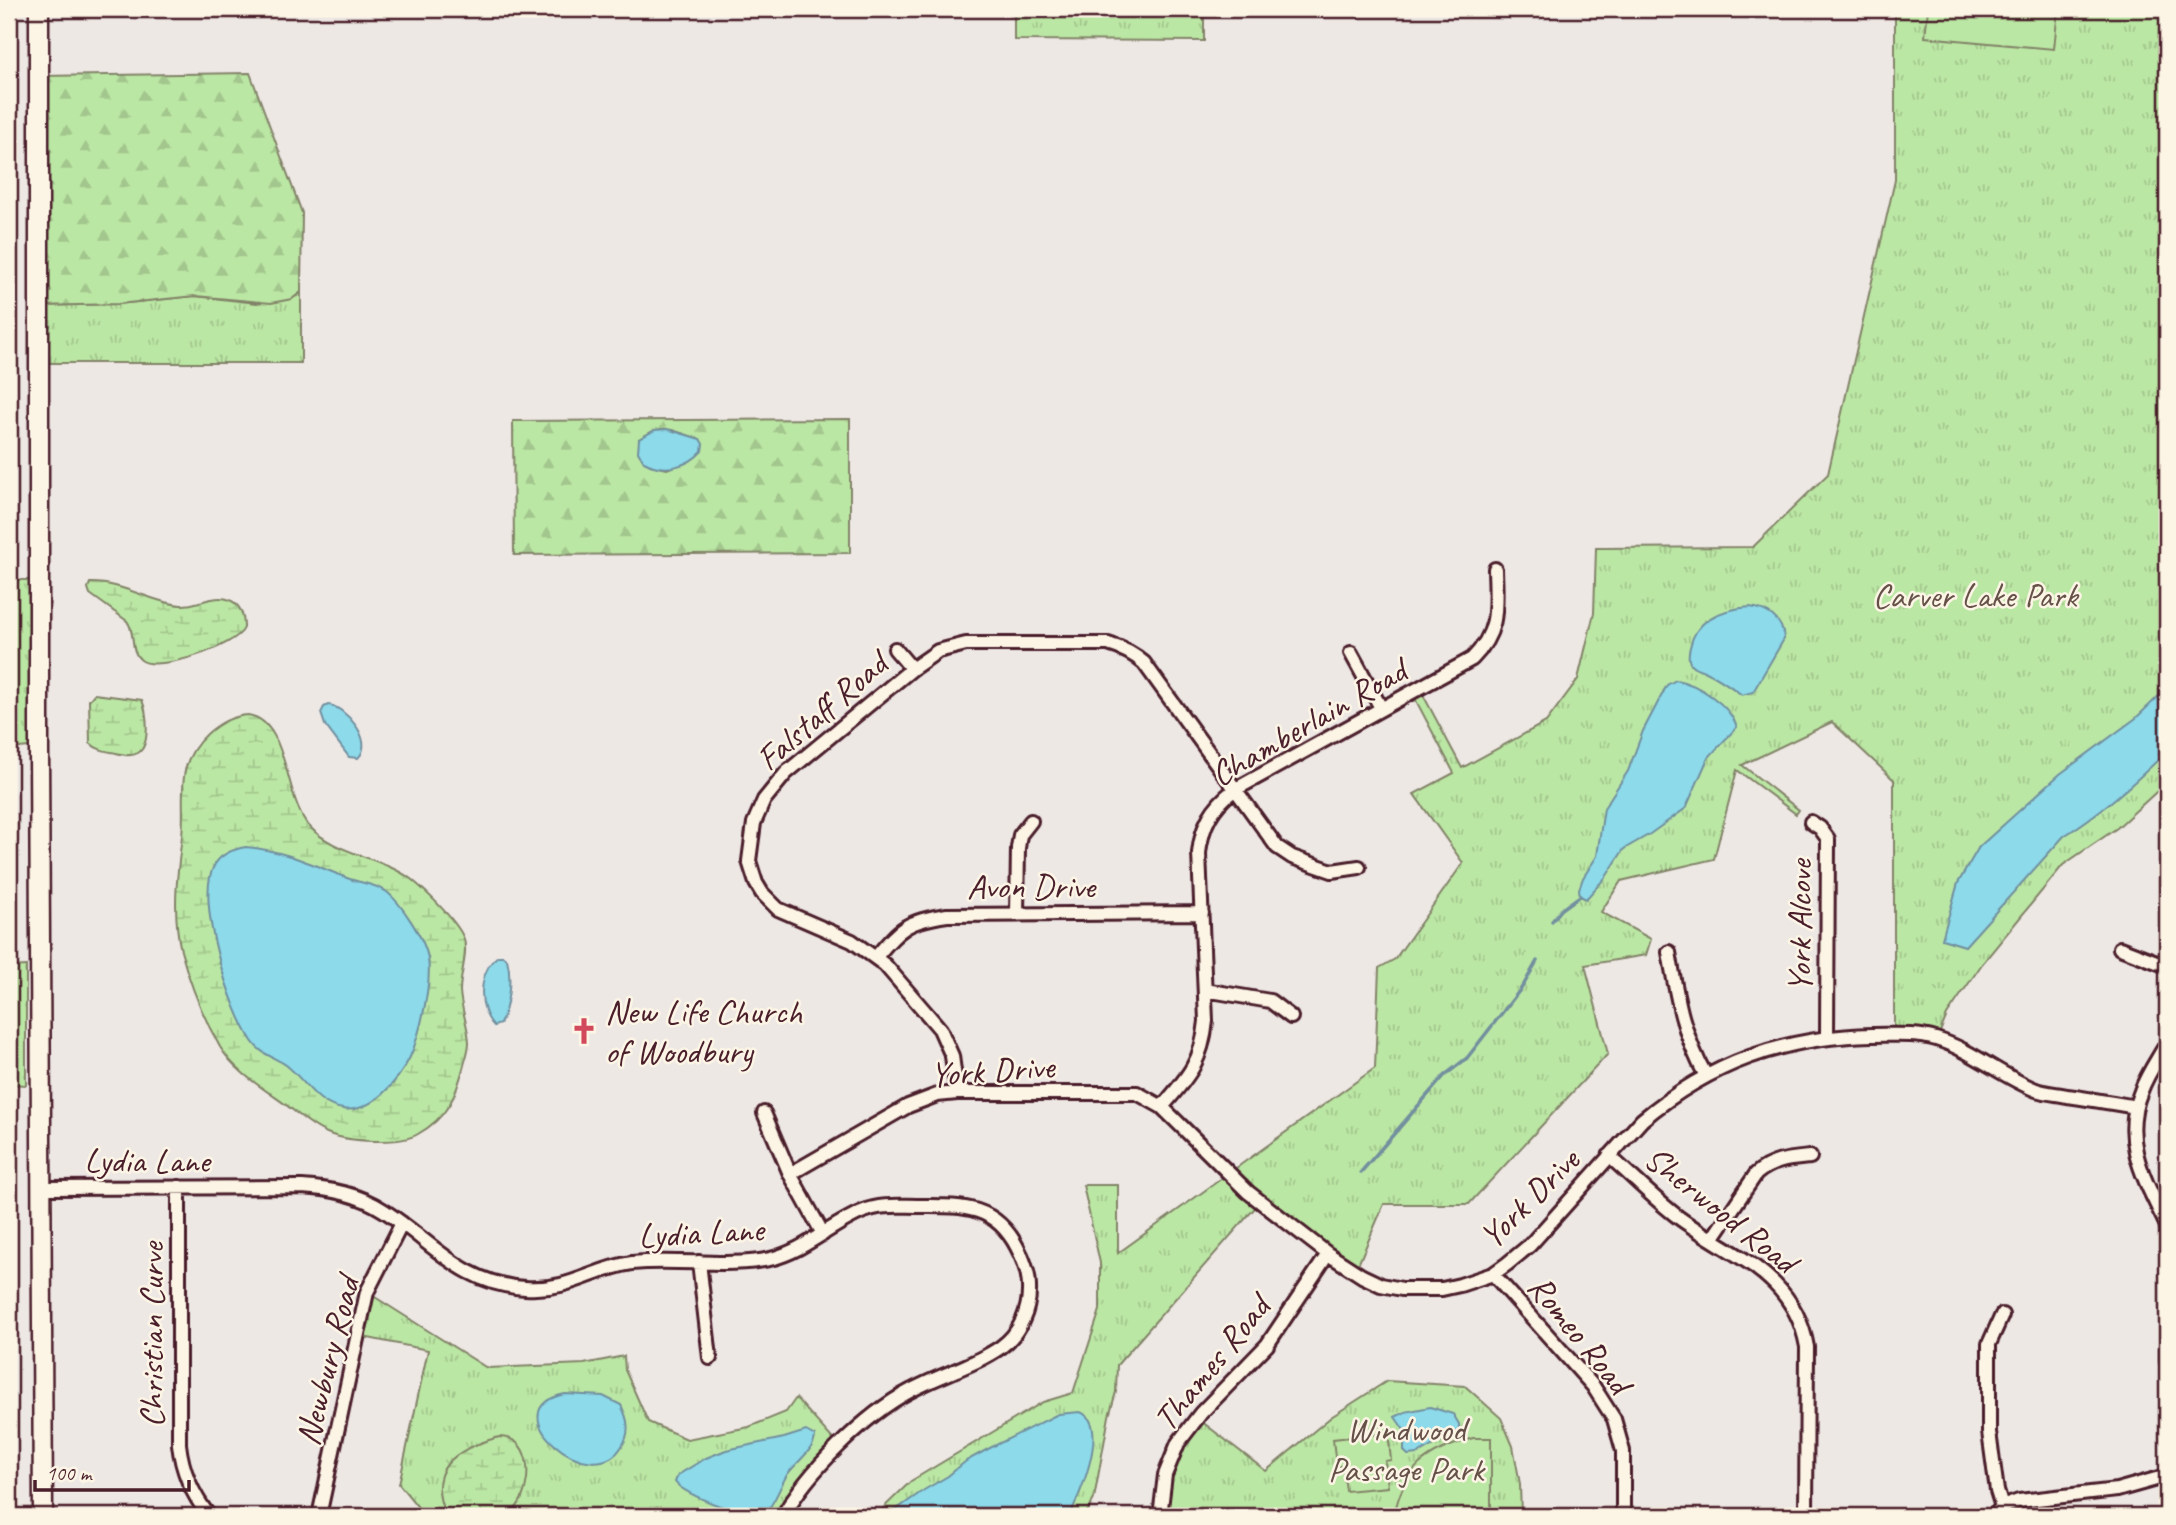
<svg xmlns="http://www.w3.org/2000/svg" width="2176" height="1525" font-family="Caveat,sans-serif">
<defs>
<pattern id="grass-tufts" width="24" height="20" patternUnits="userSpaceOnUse" patternTransform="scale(1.75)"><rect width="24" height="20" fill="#bbe7a4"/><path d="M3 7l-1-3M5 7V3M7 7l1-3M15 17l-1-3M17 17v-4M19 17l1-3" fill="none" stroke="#a2c68d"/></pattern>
<pattern id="forest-firs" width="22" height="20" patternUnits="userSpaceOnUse" patternTransform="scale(1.75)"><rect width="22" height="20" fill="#bbe7a4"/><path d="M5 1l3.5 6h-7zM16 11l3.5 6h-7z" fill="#a2c68d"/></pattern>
<pattern id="wetland-marsh" width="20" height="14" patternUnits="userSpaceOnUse" patternTransform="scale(1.75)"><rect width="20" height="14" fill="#bbe7a4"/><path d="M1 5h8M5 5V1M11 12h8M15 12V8" fill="none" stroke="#a2c68d"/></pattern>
</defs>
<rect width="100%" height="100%" fill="#eee8e5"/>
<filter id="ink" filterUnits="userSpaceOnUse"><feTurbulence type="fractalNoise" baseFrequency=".0143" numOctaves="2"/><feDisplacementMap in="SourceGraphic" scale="14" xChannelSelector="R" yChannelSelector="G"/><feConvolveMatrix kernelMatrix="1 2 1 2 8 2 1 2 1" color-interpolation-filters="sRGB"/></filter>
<g filter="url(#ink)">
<path fill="url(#grass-tufts)" stroke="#828368" stroke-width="2" d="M1014 9H1204V41L1014 40Z
M1895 9H2167V782L2117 828 2063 865 1982 964 1947 1015 1937 1039 1894 1034V780L1832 722 1742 765 1799 810 1796 814 1737 770 1714 859 1621 881 1601 912 1651 939 1646 955 1585 965 1608 1054 1469 1204H1384L1355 1272 1260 1202 1117 1365 1116 1392 1109 1416 1094 1499 1085 1516H875L911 1481 1043 1402 1073 1393 1100 1310V1263L1083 1185H1118V1253L1375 1068 1379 968 1395 959 1463 863 1414 794 1454 773 1412 693 1420 689 1462 768 1546 722 1578 679 1594 613 1596 548 1753 547 1828 474 1895 180Z
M301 292V363H38V306L118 304 195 296 257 303 297 296Z
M9 580H29V747L9 749Z
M26 966V1085L9 1084V967Z
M367 1292 487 1368 584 1364 624 1356 625 1370 648 1422 687 1439 749 1427 786 1412 796 1398 839 1446 783 1516H425L399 1484 428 1350 358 1336Z
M1387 1381 1465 1386 1501 1418 1513 1446 1520 1484 1521 1516H1160L1164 1480 1197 1418 1266 1471 1331 1417Z"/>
<path fill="url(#forest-firs)" stroke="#828368" stroke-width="2" fill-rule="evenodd" d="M250 73 302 213 301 292 292 299 271 303 195 296 118 304 38 306 39 76Z
M850 419V553L514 555 513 421ZM662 429 672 430 700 439 688 461 667 469 650 465 639 439 655 430Z"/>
<path fill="url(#wetland-marsh)" stroke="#828368" stroke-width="2" d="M90 583C122 582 150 602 181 605 197 606 215 593 230 600 241 605 244 617 244 628 237 646 157 673 141 660 129 651 136 632 127 621L90 594 88 588Z
M94 694 142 700C147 712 151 745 138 753 131 757 123 755 116 753 106 751 97 750 90 743L89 700Z
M248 715C289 721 284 798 309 826 333 853 381 857 411 879 426 891 458 922 464 939 468 955 460 975 460 991 461 1009 468 1025 469 1042 469 1050 466 1057 464 1065 456 1096 448 1117 418 1134 399 1145 348 1142 327 1133 315 1128 304 1119 294 1111 269 1091 237 1075 220 1047 203 1017 190 984 181 951 172 912 177 875 182 836 186 795 173 766 207 734 219 723 232 716 248 715Z
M499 1437C530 1437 532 1475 522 1498 519 1505 514 1511 509 1516H446C424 1468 456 1449 499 1437Z"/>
<path fill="#bbe7a4" stroke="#828368" stroke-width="2" d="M1928 9H2058L2054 49 1925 37Z
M1388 1433 1391 1460 1385 1461 1388 1487 1346 1491 1343 1466H1336L1333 1439Z
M1473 1438H1491V1516H1394C1404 1466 1426 1453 1473 1438Z"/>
<path fill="#8cdaea" stroke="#728f9e" stroke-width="2" d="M667 429 700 439 703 444 702 451C688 467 664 473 644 462L638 452 639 439 655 430Z
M1750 607C1767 609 1783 619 1784 639L1753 692 1742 695C1730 686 1718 677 1704 671 1700 669 1693 668 1690 663 1688 659 1689 651 1690 647 1696 618 1724 609 1750 607Z
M1676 680C1698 684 1730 705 1737 727L1708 758 1686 808 1650 834 1624 849 1606 877 1586 899 1580 896 1579 889 1583 878 1597 856 1604 808 1628 771 1643 731 1667 685Z
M2167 688V751C2135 783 2102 812 2064 836L1965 946 1942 939 1958 883 1979 847 2060 774 2136 718Z
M328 705C344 706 376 741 358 758L349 757 325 725 321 713 324 707Z
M246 847C286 851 311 864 347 878 359 883 376 884 387 892 401 903 426 941 428 959 432 983 420 1035 410 1057 399 1080 371 1114 343 1109 316 1105 306 1081 286 1065 274 1057 260 1054 252 1041 231 1010 193 898 215 864 222 853 234 849 246 847Z
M498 956H503L507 959C512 978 509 1006 500 1024L494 1026C477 1009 478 971 498 956Z
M565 1394 603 1396 621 1405C628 1419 631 1432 622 1446 592 1497 491 1409 565 1394Z
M1430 1407 1453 1414 1459 1424V1430L1418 1454 1408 1455 1404 1451V1430L1395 1417 1405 1412Z
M1080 1412C1111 1423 1080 1496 1069 1516H887L924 1490 948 1476 966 1461 988 1449 1058 1414Z
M806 1431 815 1436C815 1450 795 1463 787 1475 781 1484 773 1508 765 1512 751 1521 683 1495 675 1482L678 1475 706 1458 726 1450 784 1438Z"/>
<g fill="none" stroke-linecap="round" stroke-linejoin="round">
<path stroke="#728f9e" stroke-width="3.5" d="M1552 921 1562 909 1580 896
M1361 1172 1444 1076 1467 1058 1523 986 1537 961"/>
<defs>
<path id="street" d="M895 649 912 669
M1351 653 1381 708
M1811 822 1820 828 1828 839 1827 1038
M1017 914 1018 848 1020 835 1031 821
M2120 948 2167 966
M1669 952C1677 998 1683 1035 1706 1076
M876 957C901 927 907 921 947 915L1202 913
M1205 990 1270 1001 1291 1017
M2167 1043C2158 1059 2147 1074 2141 1091 2120 1141 2146 1182 2167 1226
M957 1093 952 1056 940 1029 885 965 852 941 778 909 762 893 756 883 749 861 754 823 764 800 786 773 912 669 938 651 966 644H1108C1122 648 1133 653 1144 663L1277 847 1292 857 1332 871 1359 867
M1162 1107C1188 1077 1202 1062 1206 1021L1199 853C1202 825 1212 807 1234 790L1472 659C1500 631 1496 607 1495 569
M764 1113 790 1174 823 1234
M1609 1156C1632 1176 1654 1199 1678 1217 1732 1257 1794 1273 1807 1347L1806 1516
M790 1174 908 1106 937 1095 957 1093H1137L1162 1107 1248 1192 1328 1254 1362 1276 1381 1285 1402 1289H1442L1460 1285 1493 1274 1507 1264 1530 1245 1642 1120C1710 1063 1784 1037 1872 1035 1893 1035 1916 1033 1936 1039 1972 1050 2001 1076 2036 1090 2045 1093 2057 1094 2067 1096 2090 1099 2113 1103 2136 1107
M179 1187V1444C182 1472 192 1494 209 1516
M42 1188 302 1187C331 1189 358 1194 383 1210 432 1241 461 1284 525 1288 570 1291 592 1269 632 1263 676 1258 728 1268 770 1259 805 1251 831 1224 864 1211 880 1204 900 1206 917 1206 960 1206 994 1203 1017 1247 1024 1260 1029 1272 1029 1287 1030 1310 1020 1333 1001 1347 974 1366 939 1375 910 1391 866 1414 807 1472 783 1516
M1712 1239 1756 1174C1772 1160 1790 1159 1810 1157
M699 1262 710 1358
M1493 1274 1593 1386 1614 1419 1623 1451V1516
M2002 1315 1989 1344V1432L1997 1491 2002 1507
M2167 1348V1361
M319 1516 367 1292 402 1223
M1160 1516 1165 1475 1178 1443 1201 1413 1267 1345 1328 1254
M1994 1516 2002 1507 2019 1501 2117 1490 2167 1476"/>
<path id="secondary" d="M39 9V750L43 1516"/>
</defs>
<use href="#street" stroke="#4a1f2b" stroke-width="18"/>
<use href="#secondary" stroke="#4a1f2b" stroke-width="23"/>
<use href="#street" stroke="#fcf5e5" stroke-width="12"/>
<use href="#secondary" stroke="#fcf5e5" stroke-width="18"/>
</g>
</g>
<defs>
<symbol id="church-bare" viewBox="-9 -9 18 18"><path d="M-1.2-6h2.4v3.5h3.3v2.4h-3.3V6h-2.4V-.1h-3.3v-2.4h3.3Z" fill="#d1495b" stroke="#fcf5e5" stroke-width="2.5" paint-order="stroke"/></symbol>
</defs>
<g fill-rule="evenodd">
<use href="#church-bare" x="565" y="1012" width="38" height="38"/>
</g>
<g text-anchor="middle" stroke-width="5" stroke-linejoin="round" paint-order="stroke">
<g font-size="35" fill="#665149" stroke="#fcf5e5">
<text x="1975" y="607">Carver Lake Park</text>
<text x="1406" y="1441">Windwood<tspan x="1406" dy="40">Passage Park</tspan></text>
</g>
<g font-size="35" fill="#4a1f2b" stroke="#fcf5e5">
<text transform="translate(821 711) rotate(-41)" y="12">Falstaff Road</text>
<text transform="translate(1308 722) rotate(-30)" y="12">Chamberlain Road</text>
<text x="1031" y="898">Avon Drive</text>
<text transform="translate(1799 926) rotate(-90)" y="12">York Alcove</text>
<text transform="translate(992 1070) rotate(-4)" y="12">York Drive</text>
<text x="147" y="1172">Lydia Lane</text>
<text transform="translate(1529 1198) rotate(-45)" y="12">York Drive</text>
<text transform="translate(1721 1209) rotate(38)" y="12">Sherwood Road</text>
<text transform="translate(701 1232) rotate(-3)" y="12">Lydia Lane</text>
<text transform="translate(1580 1334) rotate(51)" y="12">Romeo Road</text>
<text transform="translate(151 1335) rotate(-90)" y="12">Christian Curve</text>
<text transform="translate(327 1361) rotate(-76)" y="12">Newbury Road</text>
<text transform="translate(1211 1363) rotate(-51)" y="12">Thames Road</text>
</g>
<g font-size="35" fill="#4a1f2b" stroke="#fcf5e5" text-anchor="start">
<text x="605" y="1023">New Life Church<tspan x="605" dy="40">of Woodbury</tspan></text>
</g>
</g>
<rect width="2176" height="1525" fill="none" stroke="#fcf5e5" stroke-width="35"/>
<rect x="18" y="18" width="2141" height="1490" fill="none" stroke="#4a1f2b" stroke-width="2.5" filter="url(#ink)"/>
<path d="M35 1480v10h154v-10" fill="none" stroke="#4a1f2b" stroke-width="3.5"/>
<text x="46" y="1480" font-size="21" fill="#4a1f2b" stroke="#fcf5e5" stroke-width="5" paint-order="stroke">100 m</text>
</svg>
